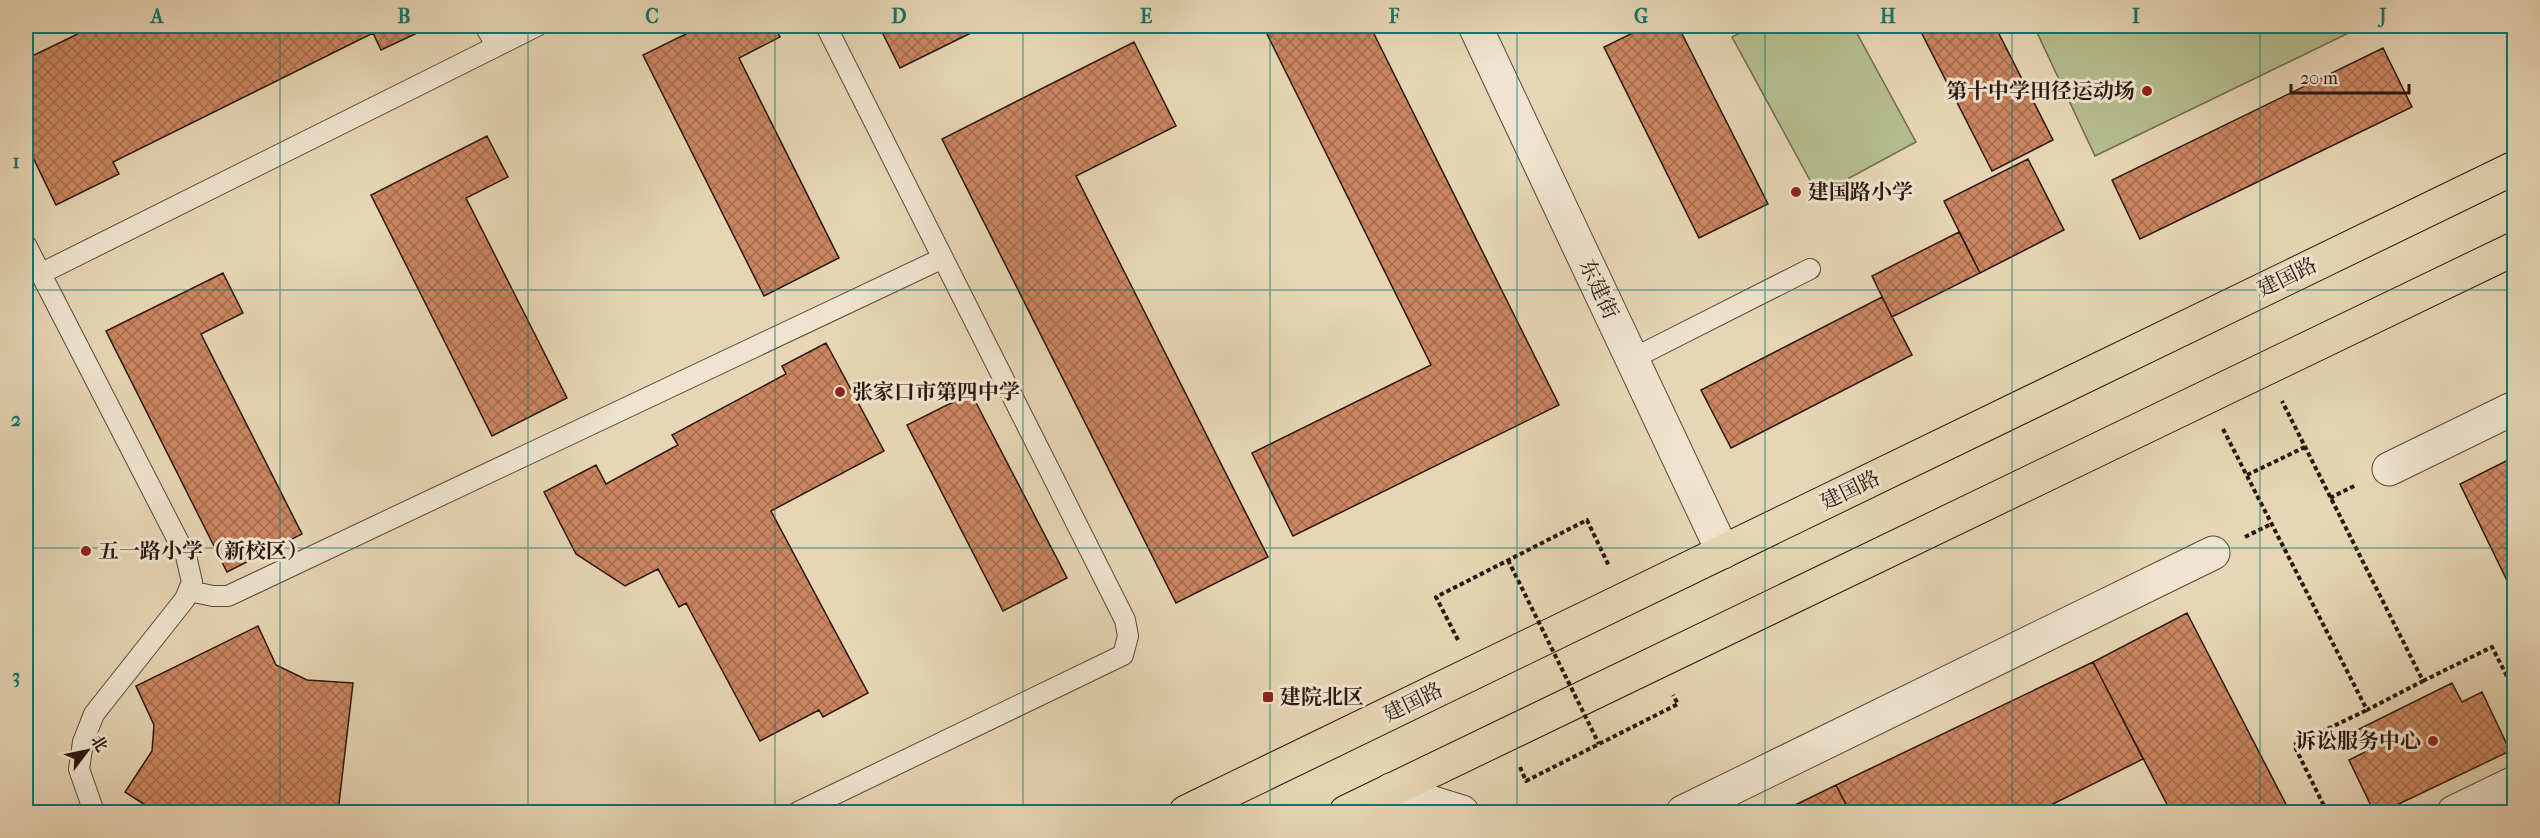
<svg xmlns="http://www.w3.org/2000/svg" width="2540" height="838" font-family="'IM FELL French Canon','Noto Serif SC',serif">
<defs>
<pattern id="building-cross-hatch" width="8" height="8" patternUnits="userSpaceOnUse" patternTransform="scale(1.5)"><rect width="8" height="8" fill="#cb8661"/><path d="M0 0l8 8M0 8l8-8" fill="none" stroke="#a56d4e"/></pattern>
</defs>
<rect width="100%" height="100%" fill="#e7d6b5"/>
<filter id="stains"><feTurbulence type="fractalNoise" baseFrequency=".00333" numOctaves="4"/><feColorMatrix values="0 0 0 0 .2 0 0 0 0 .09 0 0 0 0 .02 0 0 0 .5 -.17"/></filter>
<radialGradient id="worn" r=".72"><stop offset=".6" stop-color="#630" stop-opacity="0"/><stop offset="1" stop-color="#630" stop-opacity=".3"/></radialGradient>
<path fill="#b5be8e" stroke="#706a4e" stroke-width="1.5" d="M1753 26H1853L1916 142 1818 195 1732 37Z
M2034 26H2363L2095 156Z"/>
<path fill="url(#building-cross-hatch)" stroke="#2b170e" stroke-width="1.5" d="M94 26H432L381 50 373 33 113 162 119 174 56 205 26 143V59Z
M702 26H774L780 37 739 58 839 258 764 296 643 55Z
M879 26H985L900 68Z
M1263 26H1370L1559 405 1293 536 1252 453 1431 365Z
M1647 26H1678L1768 204 1699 238 1604 47Z
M1918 26H1995L2053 140 1992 171Z
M1134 42 1176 126 1076 176 1268 557 1176 603 942 139Z
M2383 48 2412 107 2140 239 2112 180Z
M487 136 508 177 466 198 567 398 492 436 371 195Z
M2028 159 2064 230 1980 273 1944 201Z
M1959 232 1980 273 1892 317 1872 276Z
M223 273 243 313 201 334 302 534 227 572 106 331Z
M1882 297 1912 355 1731 448 1701 390Z
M826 343 884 451 771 511 868 693 823 717 819 710 760 741 686 603 679 607 658 569 625 586 576 554 544 492 596 465 606 484 678 445 672 435 786 374 782 366Z
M971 393 1067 578 1003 611 907 425Z
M2514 457V595L2460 484Z
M2187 613 2290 812H2171L2093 662Z
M258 626 276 665 307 680 353 683 338 812H156L125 792 152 751 154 725 136 686Z
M2093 662 2143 759 2037 812H1850L1836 785Z
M2452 683 2462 702 2482 692 2510 751 2382 812H2374L2349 760 2365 752 2355 731Z
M1836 785 1850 812H1781Z"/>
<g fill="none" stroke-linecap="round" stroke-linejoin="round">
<defs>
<path id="service" d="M485 26 496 45
M26 245 186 556 192 582 185 599 94 714 83 742 79 769 94 812
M40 274 537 26
M1632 359 1810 269
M189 591 213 596H228L943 258
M798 812 1123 655 1128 636 1125 620 826 26"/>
<path id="minor" d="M2389 469 2514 408
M1391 790 1462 812
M1683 812 2213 553
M2454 812 2514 783"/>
<path id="tertiary" d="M1475 26 1723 552
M1391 790 1409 812"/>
<path id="primary" d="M1186 812 2514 168
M1346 812 2514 249"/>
</defs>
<use href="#service" stroke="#5a4738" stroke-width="22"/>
<use href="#minor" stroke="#5a4738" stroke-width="35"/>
<use href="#tertiary" stroke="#5a4738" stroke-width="35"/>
<use href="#primary" stroke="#2b170e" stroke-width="35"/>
<path stroke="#2b170e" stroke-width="4" stroke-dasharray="4.5 3" stroke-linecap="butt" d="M2223 429 2367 710 2423 681 2282 401
M2247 475 2305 447
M2330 498 2356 485
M2245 537 2271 524
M1458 640 1436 597 1587 520 1609 566
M2423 681 2492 647 2514 690
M1520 767 1526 781 1678 704 1673 695
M2327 812 2294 745 2367 710"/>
<use href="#service" stroke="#efe4cf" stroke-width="20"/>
<use href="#minor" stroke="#efe4cf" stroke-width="33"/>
<use href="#tertiary" stroke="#efe4cf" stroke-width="33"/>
<use href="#primary" stroke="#e7d6b5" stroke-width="33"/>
<path stroke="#2b170e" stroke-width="4" stroke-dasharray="4.5 3" stroke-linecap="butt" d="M1508 560 1599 744"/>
</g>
<path fill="none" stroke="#0f766e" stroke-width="1.5" stroke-opacity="0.55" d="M280 26V812M528 26V812M775 26V812M1023 26V812M1270 26V812M1517 26V812M1765 26V812M2012 26V812M2260 26V812M26 290H2514M26 548H2514"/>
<g fill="#8f2418" stroke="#efe4cf" stroke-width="2">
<circle cx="2147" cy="91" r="6"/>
<circle cx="1796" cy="192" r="6"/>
<circle cx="840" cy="392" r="6"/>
<circle cx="86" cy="551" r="6"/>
<rect x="1262" y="691" width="12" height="12" rx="3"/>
<circle cx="2433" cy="741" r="6"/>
</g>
<g text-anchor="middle" stroke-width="6" stroke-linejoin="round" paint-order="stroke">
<g font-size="21" font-weight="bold" fill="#2b170e" stroke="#efe4cf" text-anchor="start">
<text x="2135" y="98" text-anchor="end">第十中学田径运动场</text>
<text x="1808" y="199">建国路小学</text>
<text x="852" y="399">张家口市第四中学</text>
<text x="98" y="558">五一路小学（新校区）</text>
<text x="1280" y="704">建院北区</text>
<text x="2421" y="748" text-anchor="end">诉讼服务中心</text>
</g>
<g font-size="21" fill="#2b170e" stroke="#efe4cf">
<text transform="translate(2287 277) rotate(-26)" y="7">建国路</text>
<text transform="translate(1599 289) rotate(65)" y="7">东建街</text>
<text transform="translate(1850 490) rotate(-26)" y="7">建国路</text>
<text transform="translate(1413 702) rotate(-26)" y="7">建国路</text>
</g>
</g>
<rect width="2540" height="838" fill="none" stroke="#e7d6b5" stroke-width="66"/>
<g transform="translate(87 751) rotate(58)" stroke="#efe4cf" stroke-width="4.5" paint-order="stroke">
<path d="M0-4.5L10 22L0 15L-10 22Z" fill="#2b170e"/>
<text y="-9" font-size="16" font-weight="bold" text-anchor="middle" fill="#2b170e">北</text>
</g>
<path d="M2291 84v9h118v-9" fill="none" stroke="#2b170e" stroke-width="3"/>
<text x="2300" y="84" font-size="18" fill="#2b170e" stroke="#efe4cf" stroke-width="4.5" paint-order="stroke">20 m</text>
<rect x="33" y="33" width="2474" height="772" fill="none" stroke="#0f766e" stroke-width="2"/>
<g font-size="20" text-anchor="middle" font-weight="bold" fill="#0f766e">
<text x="157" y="23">A</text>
<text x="404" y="23">B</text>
<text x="652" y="23">C</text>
<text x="899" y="23">D</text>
<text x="1146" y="23">E</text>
<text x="1394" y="23">F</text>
<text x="1641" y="23">G</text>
<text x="1888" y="23">H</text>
<text x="2136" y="23">I</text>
<text x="2383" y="23">J</text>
<text x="16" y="168">1</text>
<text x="16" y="426">2</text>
<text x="16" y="683">3</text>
</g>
<rect width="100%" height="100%" filter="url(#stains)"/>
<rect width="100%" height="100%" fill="url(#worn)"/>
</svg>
